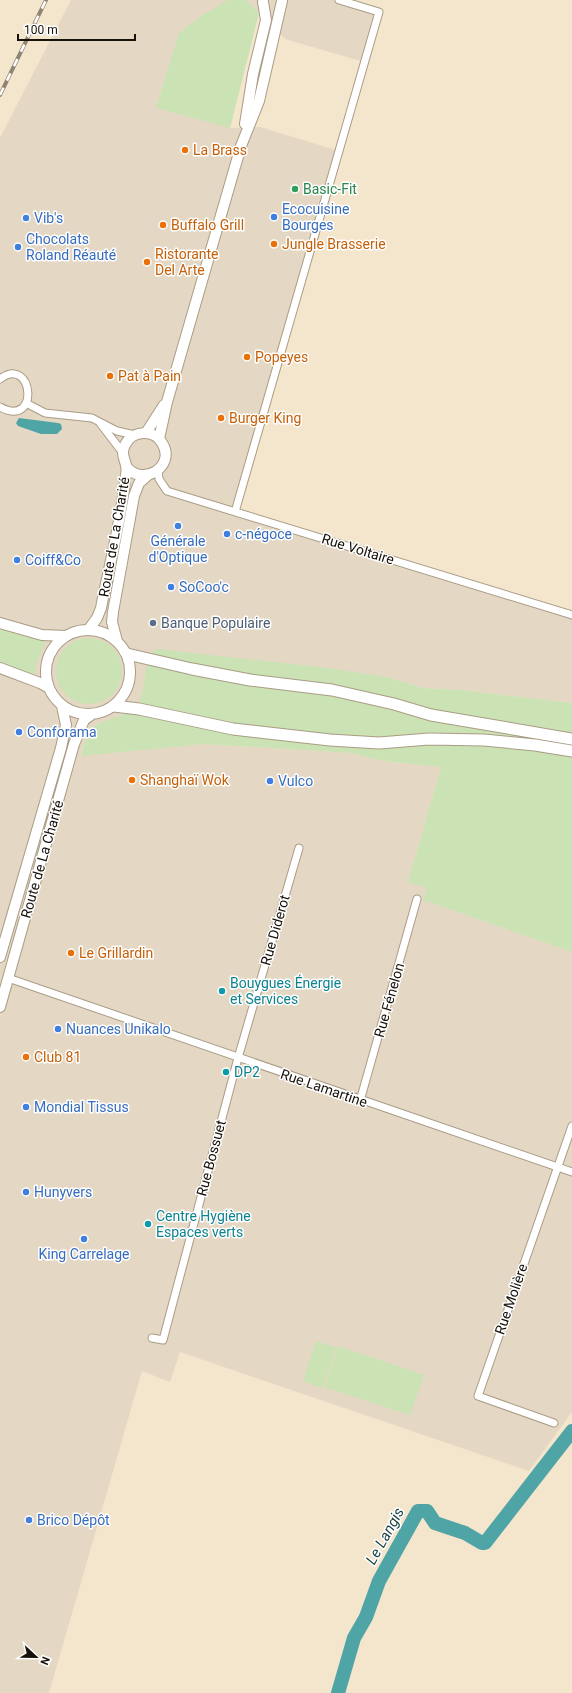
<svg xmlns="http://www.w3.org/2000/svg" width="572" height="1693" font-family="Roboto,sans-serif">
<rect width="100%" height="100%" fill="#f4e5cd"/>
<path fill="#e4d8c4" d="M71 0H230H228L230 128 260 127 339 151 291 314 284 357 239 513 572 615V703L461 690 423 688 391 678 149 660 139 709 99 723 93 727 86 738 81 755 203 744 351 753 383 761 441 767 408 882 427 888 424 900 572 952V1412L529 1471 180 1352 170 1382 142 1371 49 1693H0V138Z
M246 0H353L352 3 379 12 364 62 285 39Z"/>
<path fill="#cae2b4" d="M228 0H246L259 13 230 128 156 108 179 33 203 15Z
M0 626 46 640 36 664 34 676 0 664Z
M56 671a33 33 0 1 1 66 0a33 33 0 1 1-66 0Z
M157 649 327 668 391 678 423 688 461 690 572 703V952L423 900 427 888 408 882 441 767 383 761 351 753 203 744 81 756 86 738 93 727 99 723 139 709 149 654Z
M316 1341 336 1348 322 1388 303 1381Z
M338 1346 424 1375 410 1415 324 1387Z"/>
<path fill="#4fa4a5" d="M19 418 58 423 61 424 62 429 57 434H41L18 426 16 423Z"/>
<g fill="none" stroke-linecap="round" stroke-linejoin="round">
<path stroke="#4fa4a5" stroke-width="14" d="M338 1693 354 1638 366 1617 379 1581 418 1511H427L435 1523 465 1533 482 1543H485L572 1431"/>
<defs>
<path id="minor" d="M0 379C33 354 41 429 0 407
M26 403 45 413 92 418 117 431 135 435
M100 423 123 453
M158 470 159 479 167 491 572 615
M235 512 379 12 339 0
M8 978 572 1172
M360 1101 417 899
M152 1338 163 1340 238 1058 299 848
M554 1423 478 1396 572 1126"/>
<path id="primary" d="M245 124 253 74 266 20 263 2
M146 433 164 405
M159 439 167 402 241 146 259 101 282 1
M0 623 42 635 66 636
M89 629 97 618 101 608C109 566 121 523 125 480 126 476 127 469 126 465 124 458 121 452 125 445 132 430 154 429 162 443 177 466 142 488 126 466
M46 672a42 42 0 1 1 84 0a42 42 0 1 1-84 0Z
M117 641 112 622 113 612 134 496 139 483 148 475
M0 668 40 683 49 688
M0 957 61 748 66 725 62 706
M0 1007 74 744 84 720 91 715"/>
<path id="trunk" d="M127 654 192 669 250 680 332 690 394 704 431 715 572 739
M114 706 139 709 233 729 330 740 379 743 429 739 484 740 535 745 572 751"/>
</defs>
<use href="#minor" stroke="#aa9c85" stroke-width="9"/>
<use href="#primary" stroke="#aa9c85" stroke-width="12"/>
<use href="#trunk" stroke="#aa9c85" stroke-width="13"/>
<use href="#minor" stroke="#fff" stroke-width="7"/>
<use href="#primary" stroke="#fff" stroke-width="10"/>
<use href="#trunk" stroke="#fff" stroke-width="11"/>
<defs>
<path id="rail" d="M0 95 46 0"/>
</defs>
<use href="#rail" stroke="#8e8473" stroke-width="4"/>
<use href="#rail" stroke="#fff" stroke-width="2.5" stroke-dasharray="8" stroke-linecap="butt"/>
</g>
<g fill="#e8710a" stroke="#fff" stroke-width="1.5">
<circle cx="185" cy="150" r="4"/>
<circle cx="163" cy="225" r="4"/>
<circle cx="274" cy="244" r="4"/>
<circle cx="147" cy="262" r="4"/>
<circle cx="247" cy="357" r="4"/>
<circle cx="110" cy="376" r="4"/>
<circle cx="221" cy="418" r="4"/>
<circle cx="132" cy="780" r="4"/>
<circle cx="71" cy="953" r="4"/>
<circle cx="26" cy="1057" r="4"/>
</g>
<circle fill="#2e9e5b" stroke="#fff" stroke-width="1.5" cx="295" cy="189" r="4"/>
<g fill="#3f7fe0" stroke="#fff" stroke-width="1.5">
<circle cx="274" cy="217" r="4"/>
<circle cx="26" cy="218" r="4"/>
<circle cx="18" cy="247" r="4"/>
<circle cx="178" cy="526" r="4"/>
<circle cx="227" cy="534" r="4"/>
<circle cx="17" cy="560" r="4"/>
<circle cx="171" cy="587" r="4"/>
<circle cx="19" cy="732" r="4"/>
<circle cx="270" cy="781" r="4"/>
<circle cx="58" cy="1029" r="4"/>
<circle cx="26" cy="1107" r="4"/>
<circle cx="26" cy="1192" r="4"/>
<circle cx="84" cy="1239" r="4"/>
<circle cx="29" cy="1520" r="4"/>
</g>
<circle fill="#5c6f8a" stroke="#fff" stroke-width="1.5" cx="153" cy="623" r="4"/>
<g fill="#0f9aa8" stroke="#fff" stroke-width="1.5">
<circle cx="222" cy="991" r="4"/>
<circle cx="226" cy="1072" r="4"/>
<circle cx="148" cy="1224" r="4"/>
</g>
<g text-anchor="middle" stroke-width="3" stroke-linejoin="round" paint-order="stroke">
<g font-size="14" fill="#c56008" stroke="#fff" text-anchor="start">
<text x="193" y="155">La Brass</text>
<text x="171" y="230">Buffalo Grill</text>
<text x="282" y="249">Jungle Brasserie</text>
<text x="155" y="259">Ristorante<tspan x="155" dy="16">Del Arte</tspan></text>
<text x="255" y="362">Popeyes</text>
<text x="118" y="381">Pat à Pain</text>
<text x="229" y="423">Burger King</text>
<text x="140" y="785">Shanghaï Wok</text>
<text x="79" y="958">Le Grillardin</text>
<text x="34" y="1062">Club 81</text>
</g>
<g font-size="14" fill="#27864d" stroke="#fff" text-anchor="start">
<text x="303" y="194">Basic-Fit</text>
</g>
<g font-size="14" fill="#366cbe" stroke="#fff" text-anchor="start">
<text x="282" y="214">Ecocuisine<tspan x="282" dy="16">Bourges</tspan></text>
<text x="34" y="223">Vib's</text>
<text x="26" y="244">Chocolats<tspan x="26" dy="16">Roland Réauté</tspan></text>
<text x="235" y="539">c-négoce</text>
<text x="178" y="546" text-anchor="middle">Générale<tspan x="178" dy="16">d'Optique</tspan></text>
<text x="25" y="565">Coiff&amp;Co</text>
<text x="179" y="592">SoCoo'c</text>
<text x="27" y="737">Conforama</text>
<text x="278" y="786">Vulco</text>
<text x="66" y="1034">Nuances Unikalo</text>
<text x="34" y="1112">Mondial Tissus</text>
<text x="34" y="1197">Hunyvers</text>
<text x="84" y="1259" text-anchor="middle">King Carrelage</text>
<text x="37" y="1525">Brico Dépôt</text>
</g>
<g font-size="14" fill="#161109" stroke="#fff">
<text transform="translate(114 537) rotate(-80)" y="5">Route de La Charité</text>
<text transform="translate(358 549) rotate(17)" y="5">Rue Voltaire</text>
<text transform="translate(42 859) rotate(-74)" y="5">Route de La Charité</text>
<text transform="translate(275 930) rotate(-74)" y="5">Rue Diderot</text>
<text transform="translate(389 1000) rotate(-74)" y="5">Rue Fénelon</text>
<text transform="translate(324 1088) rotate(19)" y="5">Rue Lamartine</text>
<text transform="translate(211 1158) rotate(-75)" y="5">Rue Bossuet</text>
<text transform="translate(511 1299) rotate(-71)" y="5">Rue Molière</text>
</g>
<g font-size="14" fill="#4e5e75" stroke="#fff" text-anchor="start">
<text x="161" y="628">Banque Populaire</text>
</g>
<g font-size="14" fill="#0d838f" stroke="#fff" text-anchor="start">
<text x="230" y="988">Bouygues Énergie<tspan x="230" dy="16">et Services</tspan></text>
<text x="234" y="1077">DP2</text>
<text x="156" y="1221">Centre Hygiène<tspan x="156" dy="16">Espaces verts</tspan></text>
</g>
<g font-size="15" font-style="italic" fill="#173f40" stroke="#fff">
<text transform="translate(385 1536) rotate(-61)" y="5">Le Langis</text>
</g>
</g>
<g transform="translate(36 1657) rotate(112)" stroke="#ffffff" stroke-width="3" paint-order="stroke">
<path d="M0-3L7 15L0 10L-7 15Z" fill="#161109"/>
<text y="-6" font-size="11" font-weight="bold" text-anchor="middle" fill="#161109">N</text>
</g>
<path d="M18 34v6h117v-6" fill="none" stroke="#161109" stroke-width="2"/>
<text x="24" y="34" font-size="12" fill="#161109" stroke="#ffffff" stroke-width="3" paint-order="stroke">100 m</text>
</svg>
